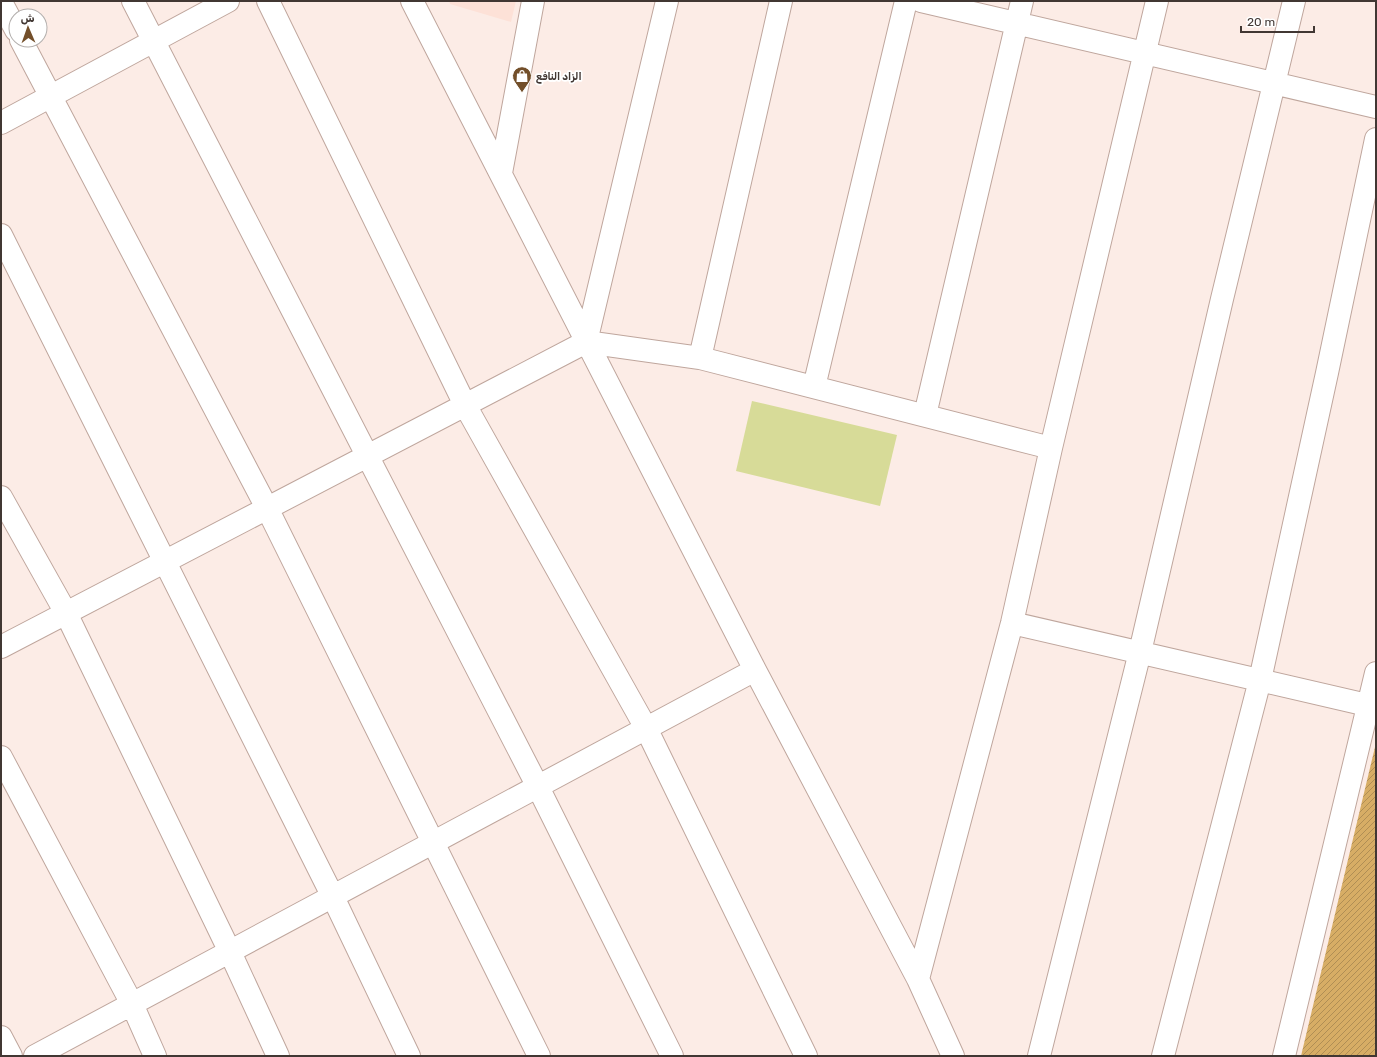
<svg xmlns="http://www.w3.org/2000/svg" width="1377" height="1057" font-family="Rubik,Vazirmatn,sans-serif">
<defs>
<pattern id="building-hatch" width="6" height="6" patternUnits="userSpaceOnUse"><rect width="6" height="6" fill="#d7ad65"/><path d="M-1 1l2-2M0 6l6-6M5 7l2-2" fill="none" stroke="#b08e54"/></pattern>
</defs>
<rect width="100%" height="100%" fill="#fcece6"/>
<path fill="#fde1d7" d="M449 1H516L511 22 450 4Z"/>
<path fill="#d7db98" d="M752 401 897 435 880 506 736 471Z"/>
<path fill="url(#building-hatch)" d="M1375 747 1376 1056H1301Z"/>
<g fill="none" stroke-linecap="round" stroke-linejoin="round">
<defs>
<path id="minor" d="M133 1 538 787 672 1056
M268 1 465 405 646 728 806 1056
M412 1 755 670 918 979 953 1056
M921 1 1376 107
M1 2 16 30
M21 40 267 508 539 1056
M1 123 228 1
M501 173 533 1
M1 235 333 897 409 1056
M586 342 667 1
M700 358 781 1
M814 387 906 1
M925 415 1022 1
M1 497 66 613 230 952 278 1056
M1012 623 1376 707
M1 647 586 342 700 358 1051 448
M1 757 132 1004 155 1056
M918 979 1012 623 1051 448 1157 1
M1 1037 11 1056
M35 1056 755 670
M1039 1056 1140 652 1222 299 1294 1
M1163 1056 1260 680 1327 373 1376 139
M1284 1056 1376 673"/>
</defs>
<use href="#minor" stroke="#bfa69d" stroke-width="24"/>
<use href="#minor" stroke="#fff" stroke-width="22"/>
</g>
<defs>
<symbol id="shop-pin" viewBox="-11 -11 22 30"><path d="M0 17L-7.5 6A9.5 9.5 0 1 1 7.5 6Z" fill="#734f2a" stroke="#fff"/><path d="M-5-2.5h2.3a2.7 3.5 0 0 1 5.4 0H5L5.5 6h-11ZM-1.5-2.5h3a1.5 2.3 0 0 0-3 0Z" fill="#fff"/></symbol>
</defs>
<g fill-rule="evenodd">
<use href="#shop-pin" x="511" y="65" width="22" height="30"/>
</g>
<g text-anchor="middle" stroke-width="3.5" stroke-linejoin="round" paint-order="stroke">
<g font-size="10" font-weight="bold" fill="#413733" stroke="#fff" text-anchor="start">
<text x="536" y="80">الزاد النافع</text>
</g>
</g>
<rect width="1377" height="1057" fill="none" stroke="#413733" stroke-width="4"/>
<g transform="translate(28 28) rotate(358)"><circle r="19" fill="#ffffff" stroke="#b3afad"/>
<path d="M0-3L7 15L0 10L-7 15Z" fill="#734f2a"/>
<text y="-6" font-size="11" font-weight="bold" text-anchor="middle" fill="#413733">ش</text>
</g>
<path d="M1241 26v6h73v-6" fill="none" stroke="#413733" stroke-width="2"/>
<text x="1247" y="26" font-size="12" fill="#413733" stroke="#ffffff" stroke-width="3" paint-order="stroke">20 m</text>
</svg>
